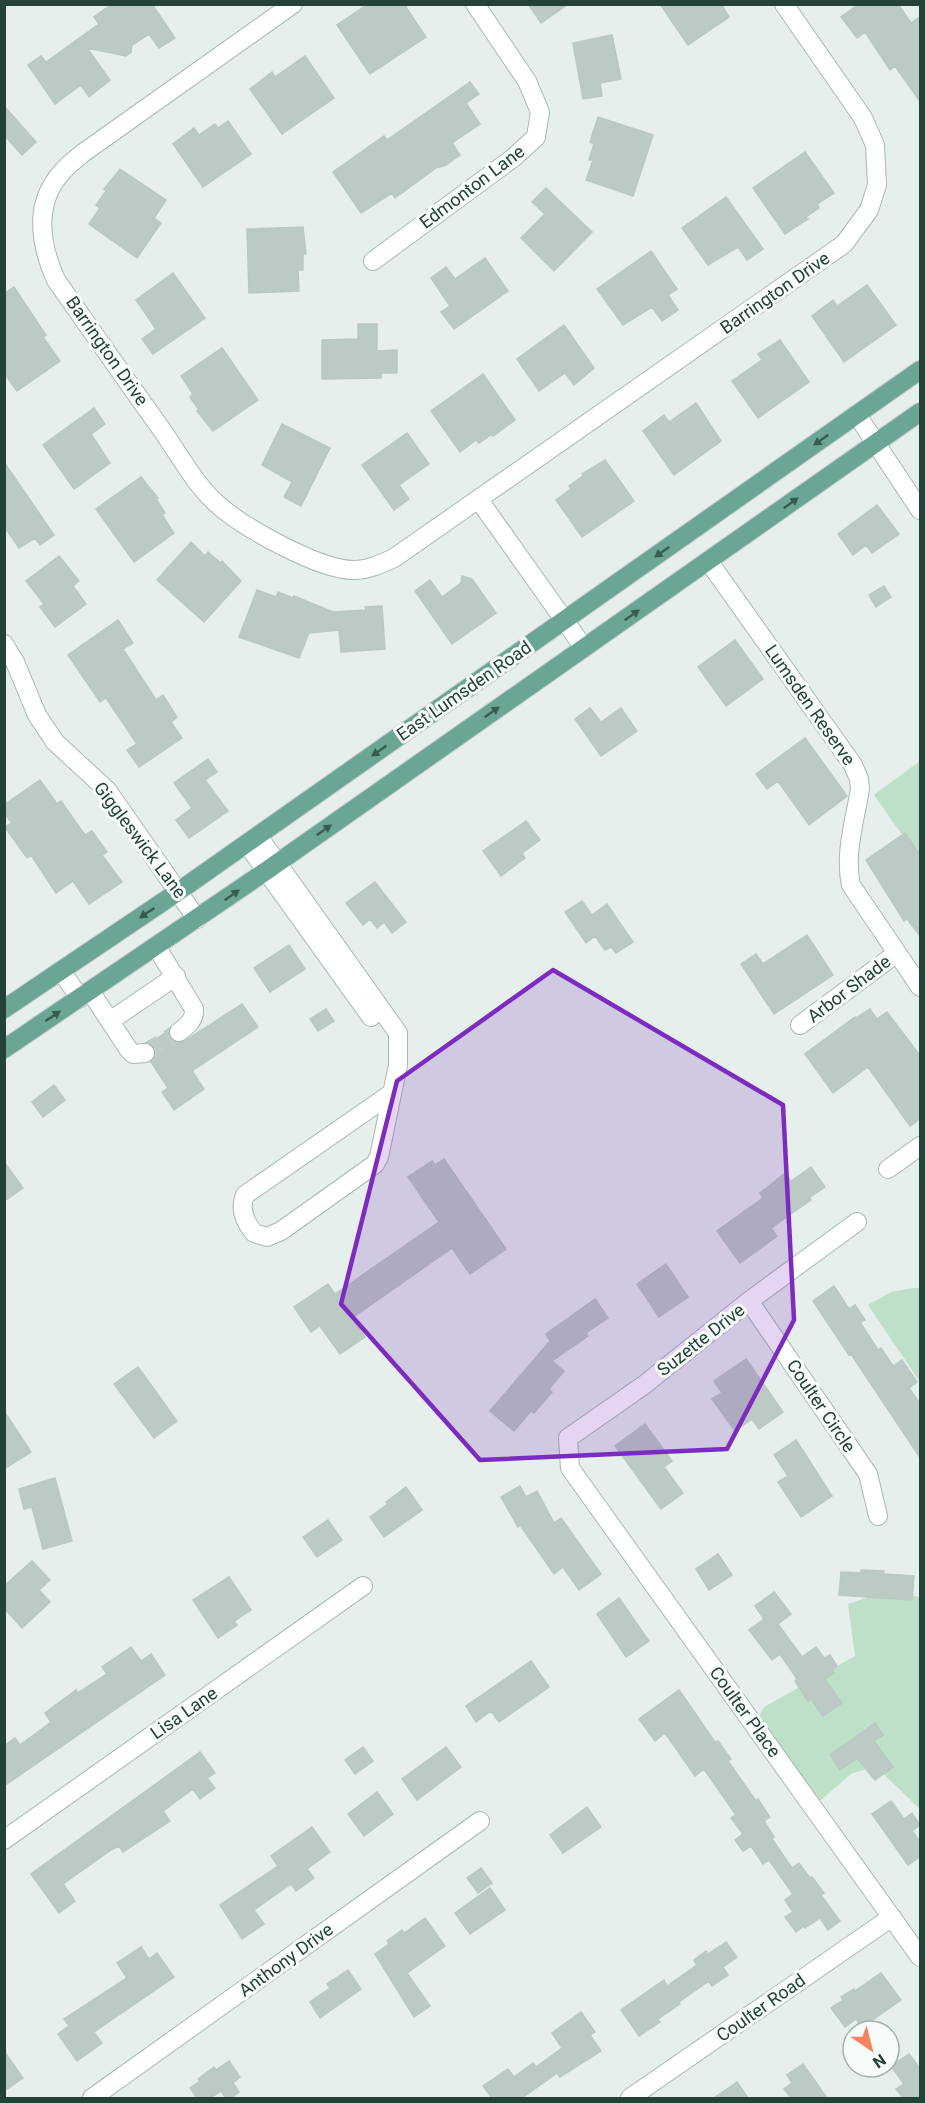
<svg xmlns="http://www.w3.org/2000/svg" width="925" height="2103" font-family="Roboto,sans-serif">
<rect width="100%" height="100%" fill="#e6efeb"/>
<path fill="#bfe0c8" d="M920 761V860L874 795Z
M913 1288H920V1382L868 1305 891 1292Z
M887 1591 920 1597V1809L875 1766 851 1774 820 1801 759 1716 764 1707 855 1656 848 1604Z"/>
<path fill="#bbcac4" stroke="#b8c9c2" stroke-width="1.5" d="M112 4H152L175 38 159 48 149 34 132 45 131 52 126 56 87 48 110 80 89 97 81 85 55 104 28 65 41 56 46 62 99 24 94 17Z
M368 4H404L426 37 370 74 337 25Z
M528 4H568L541 23Z
M660 4H721L729 17 688 45Z
M859 4H898L911 23 921 16V103L895 66 890 70 865 32 857 38 841 17Z
M612 35 621 79 600 83 602 96 583 99 573 43Z
M305 56 334 98 282 134 250 89 272 72 275 77Z
M470 82 479 94 466 103 480 124 452 143 460 155 446 165 436 168 395 198 392 193 361 213 333 172 384 136 387 140Z
M4 106 36 142 22 155 4 135Z
M598 117 653 135 633 196 586 180 593 160H589L594 144 590 142Z
M228 121 251 154 203 187 173 144 194 128 199 135 215 124 218 128Z
M805 152 834 193 817 204 819 208 806 217 808 219 785 234 753 188Z
M120 169 166 200 154 218 161 223 137 258 89 224 100 208 96 205 106 191 104 189Z
M546 188 592 232 554 271 521 238 545 214 532 202Z
M726 197 763 249 747 260 738 247 708 265 682 228Z
M303 227 306 254H303V270H298L299 291 249 293 247 229Z
M651 251 677 289 668 295 678 310 662 321 652 307 623 325 597 289Z
M485 258 508 291 454 329 441 312 450 306 431 278 446 267 455 279Z
M173 273 205 318 153 354 142 339 156 329 136 300Z
M867 285 896 325 844 362 812 316 833 300 837 306Z
M14 287 46 335 43 337 60 361 17 391 4 373V294Z
M358 324H377V351L397 350V373H381V378L322 379V340L358 339Z
M564 325 594 368 574 385 565 373 539 391 517 359Z
M780 340 809 382 758 418 732 381 762 360 758 354Z
M222 348 258 400 213 431 197 411 199 410 190 397 193 394 181 376Z
M483 374 515 420 493 436 492 434 479 443 476 440 460 452 431 411Z
M696 403 721 441 674 475 643 431 664 415 669 422Z
M94 408 105 424 91 434 110 463 74 489 43 445Z
M282 424 330 448 301 506 284 497 292 482 262 465Z
M407 433 429 464 399 485 409 499 394 510 362 465Z
M605 460 634 501 582 537 556 500 571 489 569 486 583 476 582 474Z
M4 462 54 535 40 545 35 538 19 548 4 526Z
M141 477 158 498 156 499 165 513 162 515 174 533 134 562 96 509Z
M877 505 899 534 872 553 866 545 853 555 838 534Z
M191 542 205 556 208 552 221 563 222 561 241 581 204 622 157 580Z
M59 556 79 581 73 586 86 604 55 627 40 607 44 604 26 581Z
M462 576 472 579 496 613 452 644 415 591 430 580 442 597 461 583Z
M884 586 891 597 876 607 869 595Z
M257 590 276 597 278 592 293 598 294 596 333 612 366 610 365 607 382 606 385 649 341 652 339 630 309 633 299 658 239 637Z
M118 620 133 643 123 649 156 700 163 695 177 717 171 722 182 738 139 767 127 750 137 744 106 698 100 702 68 655Z
M735 640 763 679 726 706 698 667Z
M590 708 601 722 621 708 637 731 601 756 575 719Z
M805 738 847 796 809 825 778 781 767 789 756 774Z
M208 759 217 772 205 780 228 811 189 838 176 820 192 808 174 783Z
M40 780 57 804 61 801 85 835 92 831 107 852 102 855 122 882 89 904 73 881 56 893 31 855 27 858 5 827 12 823 4 813V805Z
M526 821 540 840 522 853 525 858 501 876 483 851Z
M905 833 921 857V937L907 919 904 921 866 860Z
M375 882 406 922 392 933 384 922 377 928 370 919 363 925 346 903Z
M582 901 592 915 607 904 633 942 616 953 611 947 605 950 595 936 586 943 565 912Z
M807 935 833 975 774 1014 741 964 756 954 763 964Z
M289 945 305 969 270 992 254 968Z
M242 1004 258 1027 192 1071 204 1089 174 1110 162 1092 168 1088 151 1062 156 1053 155 1047 150 1043 168 1031 170 1038 174 1042 180 1043 185 1041Z
M326 1009 334 1021 318 1031 310 1019Z
M870 1009 877 1019 887 1012 921 1057V1118L910 1126 868 1067 833 1093 805 1054 855 1017 856 1018Z
M54 1085 65 1100 43 1117 32 1102Z
M444 1159 506 1249 470 1274 452 1248 352 1318 365 1337 340 1354 320 1326 311 1332 294 1307 328 1284 335 1294 439 1222 408 1177 432 1161 435 1165Z
M4 1162 23 1188 4 1201Z
M811 1167 825 1187 809 1198 811 1200 771 1228 777 1236 740 1263 717 1231 763 1198 760 1193 785 1173 791 1181Z
M666 1264 688 1297 659 1317 637 1284Z
M834 1286 849 1309 855 1305 865 1320 860 1322 878 1350 881 1348 893 1366 902 1360 917 1382 909 1388 921 1405V1459L851 1354 849 1355 813 1301Z
M595 1299 608 1318 586 1333 588 1336 552 1361 564 1371 549 1389 552 1392 534 1413 531 1411 514 1431 490 1411 550 1341 546 1334Z
M746 1359 783 1412 759 1429 752 1419 735 1431 712 1399 722 1393 714 1381Z
M138 1367 177 1421 154 1438 114 1384Z
M4 1411 31 1452 4 1469Z
M645 1424 672 1461 664 1467 683 1493 661 1509 615 1446Z
M796 1440 832 1496 801 1517 778 1482 788 1476 774 1455Z
M55 1478 72 1541 43 1549 32 1507 24 1509 19 1489Z
M520 1486 526 1497 537 1491 554 1523 561 1518 601 1574 579 1590 563 1567 554 1574 520 1525 518 1527 501 1497Z
M406 1487 422 1510 384 1537 370 1517 388 1504 386 1502Z
M328 1520 342 1540 317 1557 303 1537Z
M718 1554 732 1575 709 1590 696 1569Z
M32 1561 50 1580 39 1590 50 1602 22 1628 4 1608V1586Z
M861 1570 884 1571 883 1574 914 1576 912 1600 839 1595 841 1572 861 1573Z
M229 1577 251 1610 234 1621 237 1625 218 1638 193 1600Z
M774 1592 791 1614 778 1624 802 1657 816 1647 824 1658 830 1655 837 1666 832 1670 834 1673 825 1679 842 1703 823 1716 811 1699 808 1701 795 1681 797 1679 780 1654 772 1660 749 1630 764 1619 755 1606Z
M619 1598 649 1641 626 1657 597 1614Z
M131 1647 141 1661 151 1654 165 1675 4 1786V1746L15 1738 20 1745 51 1722 45 1713 76 1690 78 1693 107 1674 102 1667Z
M531 1661 549 1687 499 1722 491 1711 476 1722 466 1706Z
M679 1690 715 1742 718 1741 731 1759 728 1761 756 1801 758 1799 770 1817 764 1821 774 1837 772 1839 792 1868 799 1863 810 1878 812 1877 824 1893 821 1895 840 1921 828 1930 820 1918 805 1928 804 1926 796 1932 785 1917 793 1912 785 1900 793 1894 769 1860 763 1864 751 1846 743 1851 735 1840 743 1834 731 1818 736 1815 704 1769 695 1776 665 1733 655 1741 639 1719Z
M875 1723 883 1735 874 1741 893 1767 875 1780 857 1758 840 1770 830 1755Z
M363 1747 373 1761 355 1774 345 1760Z
M446 1747 461 1767 417 1800 402 1779Z
M200 1752 215 1773 207 1778 215 1788 200 1799 193 1789 163 1811 170 1821 123 1852 119 1846 111 1850 63 1884 75 1901 59 1913 31 1874Z
M377 1792 393 1814 364 1836 348 1814Z
M891 1801 904 1819 912 1813 920 1825 912 1831 921 1843V1856L908 1865 872 1814Z
M587 1807 601 1827 563 1853 550 1835Z
M312 1827 330 1852 307 1869 314 1878 296 1891 291 1884 254 1910 264 1924 242 1939 220 1905 278 1866 271 1856Z
M481 1868 492 1883 478 1893 467 1878Z
M490 1888 505 1910 470 1934 455 1913Z
M425 1918 445 1946 407 1973 430 2006 414 2017 375 1954 389 1944 387 1941 402 1930 404 1933Z
M726 1942 737 1957 723 1967 728 1975 712 1986 709 1981 679 2002 680 2004 658 2019 660 2022 639 2036 621 2010 664 1980 667 1986 697 1965 694 1960 706 1951 708 1954Z
M141 1947 149 1959 157 1953 174 1977 94 2032 102 2043 77 2061 58 2034 69 2026 64 2019 127 1978 117 1963Z
M348 1970 361 1989 320 2018 310 2002 330 1988 327 1984Z
M881 1973 901 2000 868 2023 867 2021 860 2026 856 2019 845 2027 831 2008 843 2000 841 1997 854 1989 855 1991Z
M581 2012 595 2032 590 2035 601 2051 560 2077 557 2073 522 2098H492L483 2086 508 2069 514 2077 533 2063 536 2067 562 2048 552 2033Z
M4 2051 23 2078 4 2091Z
M909 2054 921 2070V2098H903L896 2089 904 2084 891 2066Z
M229 2061 240 2077 233 2083 239 2092 231 2098H226L221 2091 210 2098H197L190 2088 200 2081 198 2079 214 2067 216 2070Z
M803 2064 827 2098H791L784 2089 792 2083 787 2075Z
M737 2082 748 2098H714Z"/>
<g fill="none" stroke-linecap="round" stroke-linejoin="round">
<path stroke="#bfccc8" stroke-width="18" stroke-dasharray="18 9" stroke-linecap="butt" d="M145 1053 179 1032"/>
<defs>
<path id="minor" d="M293 4 83 153C76 159 68 165 62 172 33 204 40 244 56 280 91 330 126 380 162 430 178 453 195 484 216 503 242 527 319 570 354 570 368 570 381 564 394 558L844 244 869 210 877 185 875 145 863 118 784 4
M373 261 513 158 536 137 540 112 527 81 475 4
M857 415 920 510
M479 500 584 648
M709 562 853 765 859 779 860 789C855 820 844 854 851 885L920 987
M4 644 15 662 37 715 55 742 107 790 197 919
M258 836 398 1033V1065L379 1157 375 1164 281 1231 267 1237 254 1233C245 1222 239 1209 245 1195L392 1093
M247 844 371 1017
M156 946 194 1009C195 1020 187 1026 179 1032
M61 971 80 998
M90 991 129 1050 133 1054 145 1053
M110 1021 176 976
M800 1025 897 953
M888 1169 920 1146
M857 1222 749 1301 644 1385 568 1438 570 1468 920 1957
M749 1301 868 1474 878 1516
M4 1840 363 1586
M92 2098 480 1821
M630 2098 892 1917"/>
<path id="major" d="M4 1009 179 891 920 370
M4 1049 266 871 920 412"/>
</defs>
<use href="#minor" stroke="#a8b8b2" stroke-width="20"/>
<use href="#major" stroke="#c2cac8" stroke-width="20"/>
<use href="#minor" stroke="#fff" stroke-width="18"/>
<use href="#major" stroke="#6aa596" stroke-width="18"/>
</g>
<defs><path id="oneway-solid" d="M-6-.8H1V-3.2L6.5 0L1 3.2V.8H-6Z" transform="scale(1.5)"/></defs>
<g fill="#365b51">
<use href="#oneway-solid" transform="translate(821 440) rotate(145)"/>
<use href="#oneway-solid" transform="translate(791 503) rotate(-36)"/>
<use href="#oneway-solid" transform="translate(662 552) rotate(145)"/>
<use href="#oneway-solid" transform="translate(632 615) rotate(-35)"/>
<use href="#oneway-solid" transform="translate(492 712) rotate(-35)"/>
<use href="#oneway-solid" transform="translate(379 751) rotate(145)"/>
<use href="#oneway-solid" transform="translate(324 830) rotate(-35)"/>
<use href="#oneway-solid" transform="translate(232 895) rotate(-35)"/>
<use href="#oneway-solid" transform="translate(147 913) rotate(146)"/>
<use href="#oneway-solid" transform="translate(53 1016) rotate(-34)"/>
</g>
<path fill="#7b2cbf" fill-opacity="0.2" stroke="#7b2cbf" stroke-width="4.5" stroke-linejoin="round" d="M553 970 783 1105 794 1320 727 1449 480 1460 341 1304 397 1081Z"/>
<g text-anchor="middle" stroke-width="6" stroke-linejoin="round" paint-order="stroke">
<g font-size="18" fill="#24423a" stroke="#f7fbf9">
<text transform="translate(472 187) rotate(-37)" y="6">Edmonton Lane</text>
<text transform="translate(775 293) rotate(-35)" y="6">Barrington Drive</text>
<text transform="translate(107 351) rotate(55)" y="6">Barrington Drive</text>
<text transform="translate(464 691) rotate(-35)" y="6">East Lumsden Road</text>
<text transform="translate(810 705) rotate(55)" y="6">Lumsden Reserve</text>
<text transform="translate(140 840) rotate(53)" y="6">Giggleswick Lane</text>
<text transform="translate(849 989) rotate(-37)" y="6">Arbor Shade</text>
<text transform="translate(701 1340) rotate(-38)" y="6">Suzette Drive</text>
<text transform="translate(821 1406) rotate(56)" y="6">Coulter Circle</text>
<text transform="translate(745 1712) rotate(54)" y="6">Coulter Place</text>
<text transform="translate(184 1713) rotate(-35)" y="6">Lisa Lane</text>
<text transform="translate(286 1960) rotate(-36)" y="6">Anthony Drive</text>
<text transform="translate(761 2008) rotate(-35)" y="6">Coulter Road</text>
</g>
</g>
<rect width="925" height="2103" fill="none" stroke="#24423a" stroke-width="12"/>
<g transform="translate(871 2049) rotate(145)"><circle r="28" fill="#f7fbf9" stroke="#a3b1ad" stroke-width="1.5"/>
<path d="M0-4.5L10 22L0 15L-10 22Z" fill="#f4845f"/>
<text y="-9" font-size="16" font-weight="bold" text-anchor="middle" fill="#24423a">N</text>
</g>
</svg>
